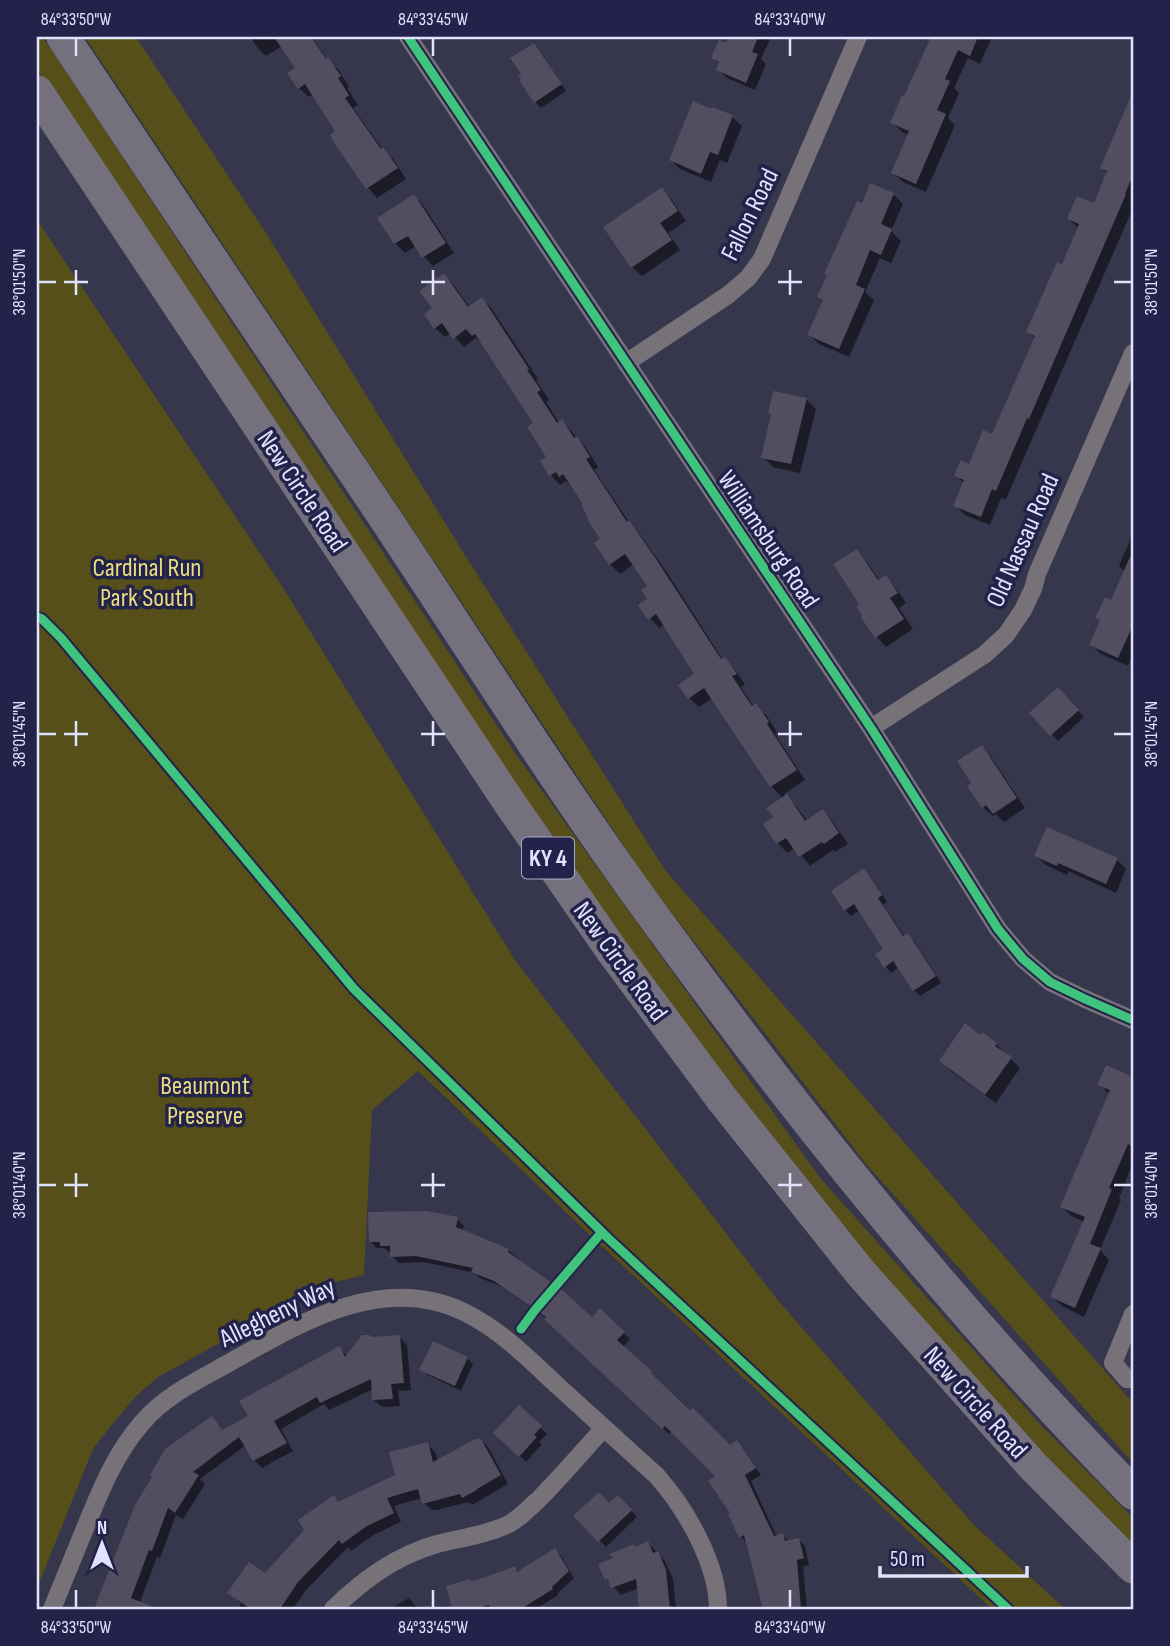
<svg xmlns="http://www.w3.org/2000/svg" width="1170" height="1646" font-family="'Sofia Sans Condensed',sans-serif">
<rect width="100%" height="100%" fill="#36364c"/>
<path fill="#564f19" d="M37 37H43L101 124 515 753 821 1179 1037 1421 1133 1518V1547L1011 1425 807 1190 570 869 37 69Z
M85 37H136L266 233 463 552 665 870 1133 1403V1463L867 1165 648 882Z
M37 220 282 586 515 960 776 1298 974 1525 1065 1609H992L594 1239 418 1071 372 1110 364 1275 327 1284 158 1377 136 1396 114 1422 93 1449 37 1588Z"/>
<path fill="#0007" d="M250 37H311L327 59 338 69 349 87 347 88 358 105 353 108 383 150 393 159 406 179 377 198 368 188 335 142 338 132 314 94 309 97 299 88 297 69 282 46 266 56 257 47Z
M730 37H771L761 59 766 64 755 90 727 78 718 69 720 64 713 58 726 45Z
M932 37H992L980 64 968 58 954 88 959 93 948 118 955 125 926 192 903 182 893 173 909 135 902 132 892 122 905 98Z
M534 45 540 51 566 91 541 108 535 102Z
M1133 105V208L1006 499 1001 498 990 525 965 515 955 505 964 483 956 476 970 467 993 436 1036 339 1028 332 1063 266 1079 229 1069 219 1095 205 1108 174 1102 168 1127 121Z
M712 111 732 117 742 126 727 163 720 160 711 182 680 169 671 160Z
M662 189 671 199 686 221 668 233 680 250 642 276 632 267Z
M893 194 903 204 891 231 901 241 891 263 880 258 866 290V293L874 300 849 357 819 344 809 335 824 301 819 297 862 205Z
M414 196 423 205 454 253 433 266 424 257 416 246 405 253 395 243Z
M444 276 454 285 470 308 482 299 492 309 538 379 536 380 549 400 546 402 559 423 562 421 586 448 598 467 594 470 631 525 638 532 666 571 723 660 725 659 734 669 745 684 741 687 754 707 756 706 766 715 777 732 775 734 805 780 784 794 796 806 807 821 823 811 832 821 848 844 835 852 833 850 810 866 795 848 787 853 778 843 775 818 783 798 771 786 713 698 699 707 689 698 697 674 665 625 659 628 650 618 649 587 634 564 620 574 610 564 602 539 585 504 572 484 570 485 566 481 560 485 551 475 549 458 535 423 483 344 476 338 464 347 451 333 445 337 435 328 434 308Z
M806 399 816 409 800 473 773 467 763 457 772 416 770 413Z
M1133 533V654L1128 666 1101 654 1091 644 1101 622 1098 618 1111 602 1125 572 1119 566Z
M856 551 866 561 880 581 885 577 895 587 906 603 899 608 913 629 886 647 877 637 862 604Z
M1058 689 1084 717 1058 741 1032 713Z
M981 747 991 757 1025 808 1004 822 996 814 993 816 983 807 974 783Z
M1036 856 1117 860 1126 869 1116 893 1068 871 1067 875 1046 865Z
M864 871 870 877 887 902 883 905 905 937 908 935 914 941 941 983 920 996 914 990 899 967 891 973 885 966 886 949 860 910 851 916 845 910Z
M980 1037 996 1044 1020 1068 996 1103 951 1071 941 1061Z
M1107 1068 1133 1079V1163L1119 1198 1121 1200 1100 1250 1109 1260 1084 1317 1062 1306 1052 1297 1085 1222 1071 1216 1062 1206 1110 1095 1100 1084Z
M457 1219 464 1226 462 1231 508 1250 592 1320 600 1311 630 1339 623 1347 730 1447 737 1443 743 1449 761 1475 751 1481 777 1537 783 1535 789 1542 798 1539 805 1546 809 1565 803 1566 807 1609H756L755 1607H765L747 1543 741 1537 717 1476 672 1431 669 1434 547 1319 503 1287 480 1278 475 1273 424 1262 399 1263 392 1256V1252H389L384 1248H377L370 1241Z
M399 1337 407 1345 411 1390 398 1391 400 1406 382 1407 374 1400 373 1389 329 1410 324 1404 281 1429 293 1451 262 1468 254 1460 246 1445 200 1479 205 1484 183 1519 176 1515 160 1558 157 1557 139 1605 141 1609H96L121 1545 212 1418 223 1431 250 1417 339 1348 347 1356 371 1339Z
M467 1358 473 1364 461 1391 428 1375 422 1369Z
M520 1408 547 1434 539 1442 542 1444 526 1462 496 1433Z
M480 1439 488 1447 508 1484 472 1505 468 1502 437 1510H432L423 1502 422 1498 394 1506 401 1522 375 1534 351 1551 348 1547 306 1590 293 1609H239L241 1603 229 1593 265 1575 333 1497 340 1503 397 1476 427 1444 435 1452 438 1461Z
M618 1497 637 1517 606 1547 576 1516 609 1505Z
M648 1543 665 1561 673 1579 676 1609H641L639 1588 621 1595 607 1579 636 1548Z
M555 1550 561 1556 574 1578 557 1594 558 1595 536 1609H454L448 1587 472 1584 515 1568 519 1572Z
M409 1598 418 1609H395L393 1607Z"/>
<path fill="#524e60" d="M274 37H311L326 59 328 57 341 76 338 78 349 95 345 98 381 149 383 147 398 168 366 189 334 143 330 135 335 131 305 84 298 89 287 73 295 68Z
M728 37H758L752 52 758 54 746 83 716 70 719 62 711 58 719 40 726 43Z
M930 37H978L970 56 958 50 945 79 950 81 937 110 946 114 916 184 891 173 909 131 890 123 902 95 904 96 931 37Z
M534 43 562 84 534 103 519 80 521 79 518 75 521 74 510 58Z
M1133 91V174L1125 194H1126L1029 419 1027 418 996 491 992 489 981 517 953 506 964 480 954 476 961 460 969 464 983 430 992 434 1035 336 1026 332 1057 262 1062 264 1079 224 1067 219 1077 196 1094 203 1107 171 1100 168Z
M693 101 711 109 712 107 733 115 718 155 710 152 701 174 669 160Z
M870 183 894 193 881 224 892 229 881 255 870 250 856 285 865 289 839 349 807 335 823 300 817 297 827 275 824 274 857 201 862 203Z
M662 187 678 211 660 223 672 240 631 268 603 227Z
M414 194 446 243 422 258 408 236 394 244 377 218Z
M444 273 468 307 482 297 529 369 527 370 541 390 537 392 557 423 562 419 574 438 577 436 590 457 586 459 627 522 629 520 656 559 721 659 725 657 737 674 732 676 752 706 756 703 769 722 767 724 797 770 770 787 704 688 688 699 678 685 694 674 656 614 648 620 638 605 647 599 641 590 647 586 625 554 609 565 594 543 600 539 587 519 588 518 587 515 581 505 583 504 563 474 559 477 556 472 549 476 540 461 546 457 527 427 533 423 475 334 472 336 466 329 453 339 442 323 434 329 424 314 432 308 419 291Z
M773 391 807 398 791 464 761 458 771 414H768Z
M857 549 878 580 886 575 898 593 890 598 904 619 875 638 860 616 862 615 856 606 859 604 833 564Z
M1133 550V625L1118 658 1089 645 1100 620 1095 618 1105 597 1111 600Z
M1058 687 1079 710 1050 736 1029 713Z
M982 745 1017 798 993 814 986 805 982 808 967 786 971 783 957 761Z
M787 794 805 821 823 809 839 833 824 844 822 842 799 857 786 838 776 844 763 824 773 817 766 808Z
M1047 827 1118 858 1106 884 1058 863 1057 866 1034 856Z
M864 868 882 895 878 898 903 936 908 933 936 976 913 991 893 961 884 968 875 954 883 949 854 904 844 911 831 891Z
M965 1023 980 1035 982 1032 997 1043 995 1046 1012 1057 985 1095 939 1061Z
M1106 1065 1133 1077V1147L1128 1144 1109 1188 1112 1189 1090 1244 1101 1248 1075 1308 1050 1297 1085 1217 1060 1207 1110 1090 1097 1085Z
M427 1211 458 1217 456 1227 509 1249 508 1252 561 1289 592 1317 600 1308 625 1332 617 1340 652 1371 651 1373 690 1410 693 1408 730 1445 737 1440 756 1468 745 1475 774 1536 783 1533 785 1541 799 1538 804 1558 797 1560 801 1609H763L744 1535 739 1538 728 1514 730 1513 708 1481 715 1476 665 1426 662 1429 544 1319 546 1317 494 1281 471 1272 473 1268 416 1256 390 1257V1246H380V1242H369L368 1212Z
M362 1335H369L372 1337 400 1335 404 1383 391 1384 393 1399 372 1400 371 1379 320 1403 317 1397 274 1421 287 1443 253 1461 239 1437 193 1472 199 1475 175 1513 168 1508 152 1551 149 1550 131 1598 159 1609H94L135 1505 152 1477 150 1475 165 1449 212 1416 222 1430 248 1416 239 1401 340 1346 345 1357Z
M433 1341 468 1357 455 1386 419 1370Z
M519 1405 542 1426 534 1435 537 1437 519 1457 493 1433Z
M475 1439H481L501 1475 477 1489V1490L462 1498 460 1494 422 1504 418 1489 387 1498 394 1513 367 1526 342 1544 339 1540 298 1582 280 1609H251L227 1593 249 1562 265 1573 304 1530 298 1520 334 1495 338 1502 395 1475 389 1452 428 1442 433 1462Z
M599 1492 609 1503 618 1495 632 1510 598 1542 573 1516Z
M648 1541 653 1553 658 1551 666 1570 670 1609H639L636 1579 611 1588 608 1579 605 1580 598 1564 613 1558 609 1554 634 1544 635 1547Z
M555 1548 569 1571 552 1587 553 1589 521 1609H491L489 1605 475 1609H452L446 1586 470 1579 471 1582 516 1566 517 1572Z"/>
<g fill="none" stroke-linecap="round" stroke-linejoin="round">
<path stroke="#777178" stroke-width="18" d="M408 37 871 728 998 929 1023 959 1050 982 1085 999 1133 1020
M626 363 728 295 748 278 762 259 858 37
M871 728 984 655 1006 635 1023 610 1033 589 1037 574 1133 353
M1133 1314 1113 1363 1127 1379H1133
M52 1609C64 1580 76 1551 88 1521 102 1487 116 1453 141 1424 163 1397 196 1381 227 1364 298 1324 382 1272 464 1312 501 1330 530 1360 559 1387 592 1417 624 1446 657 1476 686 1509 718 1564 718 1609
M333 1609C363 1580 395 1556 437 1544 461 1538 486 1535 509 1524 520 1518 529 1508 538 1500 561 1477 582 1452 604 1428"/>
<path stroke="#75707d" stroke-width="33" d="M63 37C170 199 279 359 387 521 477 657 565 796 662 928 806 1126 961 1318 1133 1493
M37 92 511 805 613 952 722 1099 860 1272 1032 1465 1133 1567"/>
<defs>
<path id="cycleway" d="M408 37 871 728 998 929 1023 959 1050 982 1085 999 1133 1020
M37 617 42 619 61 638 354 989 609 1239 1008 1609
M521 1329 535 1310 602 1232"/>
</defs>
<use href="#cycleway" stroke="#23224a" stroke-width="13"/>
<use href="#cycleway" stroke="#40c37c" stroke-width="9"/>
</g>
<path fill="none" stroke="#e1e3fe" stroke-width="2.5" d="M76 38V56M433 38V56M790 38V56M76 270V295M433 270V295M790 270V295M38 282H56M64 282H88M421 282H445M778 282H802M1114 282H1132M76 721V746M433 721V746M790 721V746M38 734H56M64 734H88M421 734H445M778 734H802M1114 734H1132M76 1173V1197M433 1173V1197M790 1173V1197M38 1185H56M64 1185H88M421 1185H445M778 1185H802M1114 1185H1132M76 1590V1608M433 1590V1608M790 1590V1608"/>
<g text-anchor="middle" stroke-width="7" stroke-linejoin="round" paint-order="stroke">
<rect fill="#23224a" stroke="#a8a9c8" stroke-width="2" x="522" y="837.5" width="52" height="41" rx="5"/>
<g font-size="24" font-weight="bold" fill="#e1e3fe">
<text x="548" y="866">KY 4</text>
</g>
<g font-size="26" fill="#e1e3fe" stroke="#23224a">
<text transform="translate(749 214) rotate(-64)" y="9">Fallon Road</text>
<text transform="translate(303 491) rotate(56)" y="9">New Circle Road</text>
<text transform="translate(769 539) rotate(56)" y="9">Williamsburg Road</text>
<text transform="translate(1022 540) rotate(-66)" y="9">Old Nassau Road</text>
<text transform="translate(621 961) rotate(54)" y="9">New Circle Road</text>
<text transform="translate(277 1312) rotate(-26)" y="9">Allegheny Way</text>
<text transform="translate(976 1402) rotate(48)" y="9">New Circle Road</text>
</g>
<g font-size="26" fill="#e9dd80" stroke="#23224a">
<text x="147" y="576">Cardinal Run<tspan x="147" dy="30">Park South</tspan></text>
<text x="205" y="1094">Beaumont<tspan x="205" dy="30">Preserve</tspan></text>
</g>
</g>
<rect width="1170" height="1646" fill="none" stroke="#23224a" stroke-width="77"/>
<g transform="translate(102 1544)" stroke="#23224a" stroke-width="5" paint-order="stroke">
<path d="M0-5L12 26L0 18L-12 26Z" fill="#e1e3fe"/>
<text y="-10" font-size="19" font-weight="bold" text-anchor="middle" fill="#e1e3fe">N</text>
</g>
<path d="M880 1566v10h147v-10" fill="none" stroke="#e1e3fe" stroke-width="3.5"/>
<text x="890" y="1566" font-size="21" fill="#e1e3fe" stroke="#23224a" stroke-width="5" paint-order="stroke">50 m</text>
<rect x="38" y="38" width="1094" height="1570" fill="none" stroke="#e1e3fe" stroke-width="2.5"/>
<g font-size="18" text-anchor="middle" fill="#e1e3fe">
<text x="76" y="25">84°33'50"W</text>
<text x="433" y="25">84°33'45"W</text>
<text x="790" y="25">84°33'40"W</text>
<text transform="translate(19 282) rotate(-90)" y="6">38°01'50"N</text>
<text transform="translate(1151 282) rotate(-90)" y="6">38°01'50"N</text>
<text transform="translate(19 734) rotate(-90)" y="6">38°01'45"N</text>
<text transform="translate(1151 734) rotate(-90)" y="6">38°01'45"N</text>
<text transform="translate(19 1185) rotate(-90)" y="6">38°01'40"N</text>
<text transform="translate(1151 1185) rotate(-90)" y="6">38°01'40"N</text>
<text x="76" y="1633">84°33'50"W</text>
<text x="433" y="1633">84°33'45"W</text>
<text x="790" y="1633">84°33'40"W</text>
</g>
</svg>
